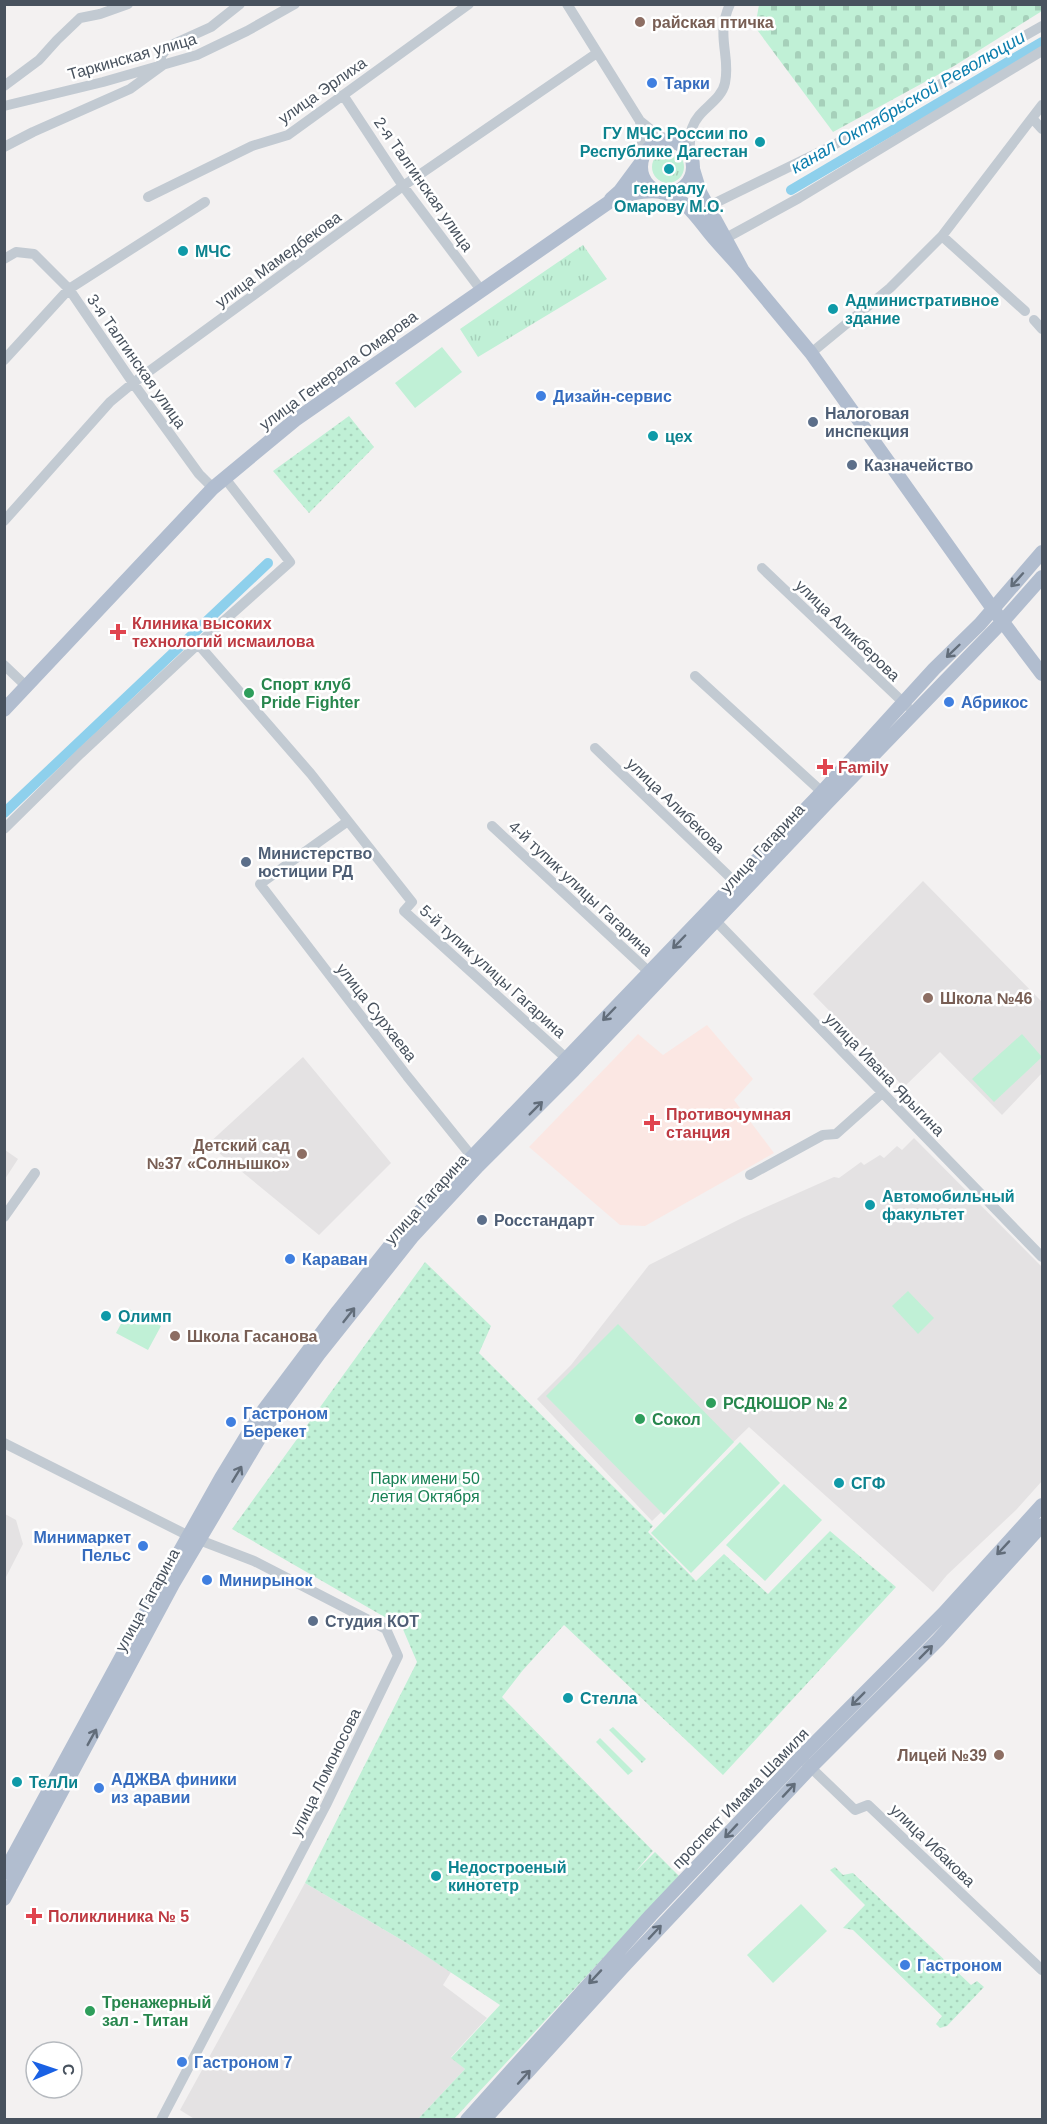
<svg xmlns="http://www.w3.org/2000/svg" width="1047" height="2124" font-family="Arial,sans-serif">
<defs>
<pattern id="grass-tufts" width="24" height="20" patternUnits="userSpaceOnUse" patternTransform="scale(1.5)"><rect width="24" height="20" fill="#c0f0d6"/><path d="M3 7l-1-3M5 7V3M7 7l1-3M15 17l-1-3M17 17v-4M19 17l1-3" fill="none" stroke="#a6d0ba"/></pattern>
<pattern id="cemetery-stones" width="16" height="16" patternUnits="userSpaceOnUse" patternTransform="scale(1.5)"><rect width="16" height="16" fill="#c0f0d6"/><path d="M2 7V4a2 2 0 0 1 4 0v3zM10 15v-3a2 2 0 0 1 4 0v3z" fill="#a6d0ba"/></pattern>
<pattern id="park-dots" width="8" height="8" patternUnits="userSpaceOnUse" patternTransform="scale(1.5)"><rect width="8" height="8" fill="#c0f0d6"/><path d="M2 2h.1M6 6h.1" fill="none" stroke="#a6d0ba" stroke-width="1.8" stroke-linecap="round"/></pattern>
</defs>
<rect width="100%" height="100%" fill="#f3f1f1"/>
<path fill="#e4e2e3" d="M923 881 1042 1002V1073L1002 1115 940 1052 904 1087 813 994Z
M303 1057 391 1163 319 1235 208 1144Z
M914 1138 1042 1267V1481L1016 1510 947 1575 933 1592 749 1427 652 1521 537 1399 571 1365 649 1265 742 1218 834 1177 839 1178 861 1162 864 1165 880 1155 884 1158 897 1146 902 1150Z
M5 1150 18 1159 5 1179Z
M5 1514 16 1520 23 1544 5 1579Z
M305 1883 405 1942 451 1972 443 1985 487 2018 451 2057 465 2069 418 2119 196 2120 180 2110Z"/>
<path fill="#fbe7e3" d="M707 1025 753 1079 734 1100 774 1153 645 1226 620 1225 529 1147 638 1034 663 1055Z"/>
<path fill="url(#grass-tufts)" d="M652 167a16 16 0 1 1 32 0a16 16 0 1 1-32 0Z
M583 245 607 279 478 357 460 329Z
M613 1727 646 1759 642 1763 609 1730Z
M600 1738 633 1771 628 1775 596 1742Z"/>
<path fill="url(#cemetery-stones)" d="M759 5 1042 4V11L954 66 833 132 755 27Z"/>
<path fill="url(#park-dots)" d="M349 416 374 447 309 513 273 471Z
M425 1262 491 1326 479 1353 653 1526 648 1532 696 1581 724 1554 768 1594 830 1531 896 1587 723 1775 564 1625 523 1670 502 1697 653 1851 635 1872 655 1852 679 1876 454 2119H418L465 2069 451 2058 500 2005 405 1942 305 1883 417 1662 402 1627 232 1529Z
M835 1867 843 1875 853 1873 971 1985 977 1981 984 1987 947 2026 940 2028 936 2024 942 2016 853 1930 843 1928 865 1905 830 1870Z"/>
<path fill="#c0f0d6" d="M442 347 462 372 415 408 395 383Z
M1022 1034 1042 1057 994 1102 972 1079Z
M908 1291 934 1318 918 1334 892 1306Z
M129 1309 161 1326 148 1350 116 1333Z
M618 1324 734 1442 664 1515 546 1396Z
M740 1442 780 1483 691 1573 651 1533Z
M784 1484 822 1520 765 1581 726 1545Z
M801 1904 827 1931 773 1983 747 1955Z"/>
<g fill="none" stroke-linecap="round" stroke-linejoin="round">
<path stroke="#8ed0ec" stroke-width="10" d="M791 190 1042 42
M4 813 268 563"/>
<path stroke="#c2cad2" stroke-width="10" d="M567 4 640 121 656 134 673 142
M4 86 39 60 57 40 80 18 100 14 128 4
M343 95 403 186 481 290
M4 106 103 82 197 55 247 31 295 4
M1032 118 1042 129
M640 121 642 142 640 164
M4 147 33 132 130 89 163 65 160 57 169 46 211 27 240 4
M690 155C690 146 689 137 692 128 698 109 721 102 725 83 731 55 715 37 730 4
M148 197 252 146 288 135 469 4
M707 207 832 146 1042 26
M942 236 1025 311
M726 238 799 198 1042 51
M4 259 16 252 34 254 69 289 133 383 199 474 213 488
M1034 320 1042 329
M811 353 890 288 942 236 1042 105
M4 360 69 289 205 202
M224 477 290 562 198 644 311 774 348 821 260 884 407 1076 473 1158
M4 521 110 402 133 383 403 186 597 53
M762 568 907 706
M4 665 26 686
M695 676 822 792
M595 748 736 883
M348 821 412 902 404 911 567 1059
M492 826 649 972
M4 829 80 754 198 644
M710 915 1042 1257
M750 1175 823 1135 836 1134 882 1093
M4 1217 35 1173
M4 1443 189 1536 254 1561 386 1629 398 1656 326 1805 161 2120
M805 1762 855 1810 868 1805 1042 1970"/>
<path stroke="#b1bdcf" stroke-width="14" d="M641 167a26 26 0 1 1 52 0a26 26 0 1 1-52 0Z
M693 169 700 192 743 271 811 353 993 609 1042 674
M611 199 620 191 640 164
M4 710 213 488 295 420 615 198C629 195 646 189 661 192 685 197 697 218 712 236 722 248 733 259 743 271
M4 1873 148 1608 221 1478 257 1419 338 1311 404 1228 822 792 934 669 980 624 1042 552
M4 1899 173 1584 266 1427 319 1354 413 1236 478 1166 574 1070 828 802 1003 621 1042 577
M467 2120 651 1915 800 1758 944 1613 1042 1505
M484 2120 622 1968 811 1767 938 1640 1042 1525"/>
</g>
<defs><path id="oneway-shaft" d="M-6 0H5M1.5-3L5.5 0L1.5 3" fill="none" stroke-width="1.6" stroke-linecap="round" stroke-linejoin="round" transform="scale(1.5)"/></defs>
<g stroke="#626d7a">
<use href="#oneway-shaft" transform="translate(1017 580) rotate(132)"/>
<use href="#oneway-shaft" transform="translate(953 651) rotate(136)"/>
<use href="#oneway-shaft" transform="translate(679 942) rotate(134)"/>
<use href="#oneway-shaft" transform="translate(609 1014) rotate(134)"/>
<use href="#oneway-shaft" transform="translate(536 1108) rotate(-45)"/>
<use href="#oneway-shaft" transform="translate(349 1315) rotate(-52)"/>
<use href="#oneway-shaft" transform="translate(237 1474) rotate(-59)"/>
<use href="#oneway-shaft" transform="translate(1003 1548) rotate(133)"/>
<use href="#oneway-shaft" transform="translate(926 1652) rotate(-45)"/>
<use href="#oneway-shaft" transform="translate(858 1699) rotate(135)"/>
<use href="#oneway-shaft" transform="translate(92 1737) rotate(-61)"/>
<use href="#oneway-shaft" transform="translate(789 1790) rotate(-47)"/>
<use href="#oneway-shaft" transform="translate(731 1831) rotate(133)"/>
<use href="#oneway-shaft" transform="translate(655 1932) rotate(-47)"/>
<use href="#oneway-shaft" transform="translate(595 1977) rotate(133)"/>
<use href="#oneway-shaft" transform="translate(524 2077) rotate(-48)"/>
</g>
<g fill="#8d6e63" stroke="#fff" stroke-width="2">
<circle cx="640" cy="22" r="6"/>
<circle cx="928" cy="998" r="6"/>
<circle cx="302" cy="1154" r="6"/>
<circle cx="175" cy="1336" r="6"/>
<circle cx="999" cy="1755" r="6"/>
</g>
<g fill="#3f7fe0" stroke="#fff" stroke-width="2">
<circle cx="652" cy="83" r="6"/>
<circle cx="541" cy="396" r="6"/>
<circle cx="949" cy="702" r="6"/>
<circle cx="290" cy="1259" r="6"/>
<circle cx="231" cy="1422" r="6"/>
<circle cx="143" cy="1546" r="6"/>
<circle cx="207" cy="1580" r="6"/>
<circle cx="99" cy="1788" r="6"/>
<circle cx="905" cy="1965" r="6"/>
<circle cx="182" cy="2062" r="6"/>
</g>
<g fill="#0f9aa8" stroke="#fff" stroke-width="2">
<circle cx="760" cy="142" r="6"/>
<circle cx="669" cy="169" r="6"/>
<circle cx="183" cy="251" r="6"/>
<circle cx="833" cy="309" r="6"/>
<circle cx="653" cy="436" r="6"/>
<circle cx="870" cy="1205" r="6"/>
<circle cx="106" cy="1316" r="6"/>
<circle cx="839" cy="1483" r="6"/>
<circle cx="568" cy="1698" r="6"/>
<circle cx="17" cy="1782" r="6"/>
<circle cx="436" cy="1876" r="6"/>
</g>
<g fill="#5c6f8a" stroke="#fff" stroke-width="2">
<circle cx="813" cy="422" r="6"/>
<circle cx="852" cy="465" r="6"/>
<circle cx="246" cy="862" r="6"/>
<circle cx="482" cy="1220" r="6"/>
<circle cx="313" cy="1621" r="6"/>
</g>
<g fill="#e0444e" stroke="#fff" stroke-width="2">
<path d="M115 623h6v6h6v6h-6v6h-6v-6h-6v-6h6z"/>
<path d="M822 758h6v6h6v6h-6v6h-6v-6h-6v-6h6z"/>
<path d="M649 1114h6v6h6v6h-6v6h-6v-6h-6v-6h6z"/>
<path d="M31 1907h6v6h6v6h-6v6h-6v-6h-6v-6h6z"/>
</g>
<g fill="#2e9e5b" stroke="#fff" stroke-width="2">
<circle cx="249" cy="693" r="6"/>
<circle cx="711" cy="1403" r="6"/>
<circle cx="640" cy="1419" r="6"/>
<circle cx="90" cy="2011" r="6"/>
</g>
<g text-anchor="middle" stroke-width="5" stroke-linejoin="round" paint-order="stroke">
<g font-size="16" font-weight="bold" fill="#785e54" stroke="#fff" text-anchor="start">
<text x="652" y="28">райская птичка</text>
<text x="940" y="1004">Школа №46</text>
<text x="290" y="1151" text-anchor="end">Детский сад<tspan x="290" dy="18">№37 «Солнышко»</tspan></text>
<text x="187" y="1342">Школа Гасанова</text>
<text x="987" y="1761" text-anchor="end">Лицей №39</text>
</g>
<g font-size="16" fill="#48525e" stroke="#fff">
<text transform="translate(132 56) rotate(-16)" y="6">Таркинская улица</text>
<text transform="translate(322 90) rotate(-35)" y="6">улица Эрлиха</text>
<text transform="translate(424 184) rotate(55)" y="6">2-я Талгинская улица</text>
<text transform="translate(278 259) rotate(-36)" y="6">улица Мамедбекова</text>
<text transform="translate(137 361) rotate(55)" y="6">3-я Талгинская улица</text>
<text transform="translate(338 370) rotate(-36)" y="6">улица Генерала Омарова</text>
<text transform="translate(848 630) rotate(44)" y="6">улица Аликберова</text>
<text transform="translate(676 805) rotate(44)" y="6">улица Алибекова</text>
<text transform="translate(762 848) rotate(-47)" y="6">улица Гагарина</text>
<text transform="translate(581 888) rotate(43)" y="6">4-й тупик улицы Гагарина</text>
<text transform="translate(493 971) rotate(42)" y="6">5-й тупик улицы Гагарина</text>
<text transform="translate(377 1012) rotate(52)" y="6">улица Сурхаева</text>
<text transform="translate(885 1074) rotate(46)" y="6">улица Ивана Ярыгина</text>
<text transform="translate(426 1199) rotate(-48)" y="6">улица Гагарина</text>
<text transform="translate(147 1600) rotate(-61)" y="6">улица Гагарина</text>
<text transform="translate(325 1772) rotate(-64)" y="6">улица Ломоносова</text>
<text transform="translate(740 1798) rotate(-46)" y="6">проспект Имама Шамиля</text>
<text transform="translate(933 1845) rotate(44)" y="6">улица Ибакова</text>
</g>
<g font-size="16" font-weight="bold" fill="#366cbe" stroke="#fff" text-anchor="start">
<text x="664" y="89">Тарки</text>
<text x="553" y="402">Дизайн-сервис</text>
<text x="961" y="708">Абрикос</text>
<text x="302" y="1265">Караван</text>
<text x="243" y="1419">Гастроном<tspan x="243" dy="18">Берекет</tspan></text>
<text x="131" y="1543" text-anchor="end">Минимаркет<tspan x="131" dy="18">Пельс</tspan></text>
<text x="219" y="1586">Минирынок</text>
<text x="111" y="1785">АДЖВА финики<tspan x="111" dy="18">из аравии</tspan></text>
<text x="917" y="1971">Гастроном</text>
<text x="194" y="2068">Гастроном 7</text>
</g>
<g font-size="16" font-weight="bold" fill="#0d838f" stroke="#fff" text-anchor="start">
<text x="748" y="139" text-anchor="end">ГУ МЧС России по<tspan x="748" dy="18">Республике Дагестан</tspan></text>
<text x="669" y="194" text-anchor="middle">генералу<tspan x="669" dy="18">Омарову М.О.</tspan></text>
<text x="195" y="257">МЧС</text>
<text x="845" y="306">Административное<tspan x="845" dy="18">здание</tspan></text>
<text x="665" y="442">цех</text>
<text x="882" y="1202">Автомобильный<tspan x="882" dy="18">факультет</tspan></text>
<text x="118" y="1322">Олимп</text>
<text x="851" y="1489">СГФ</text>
<text x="580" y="1704">Стелла</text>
<text x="29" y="1788">ТелЛи</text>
<text x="448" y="1873">Недостроеный<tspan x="448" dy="18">кинотетр</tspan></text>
</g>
<g font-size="16" font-weight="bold" fill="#4e5e75" stroke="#fff" text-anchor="start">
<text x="825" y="419">Налоговая<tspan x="825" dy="18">инспекция</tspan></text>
<text x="864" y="471">Казначейство</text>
<text x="258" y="859">Министерство<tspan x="258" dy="18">юстиции РД</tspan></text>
<text x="494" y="1226">Росстандарт</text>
<text x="325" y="1627">Студия КОТ</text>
</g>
<g font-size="16" font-weight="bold" fill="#be3a42" stroke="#fff" text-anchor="start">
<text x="132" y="629">Клиника высоких<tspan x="132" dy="18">технологий исмаилова</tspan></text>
<text x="838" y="773">Family</text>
<text x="666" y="1120">Противочумная<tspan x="666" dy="18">станция</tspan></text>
<text x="48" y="1922">Поликлиника № 5</text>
</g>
<g font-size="16" font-weight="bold" fill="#27864d" stroke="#fff" text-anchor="start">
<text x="261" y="690">Спорт клуб<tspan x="261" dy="18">Pride Fighter</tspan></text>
<text x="723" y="1409">РСДЮШОР № 2</text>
<text x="652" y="1425">Сокол</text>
<text x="102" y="2008">Тренажерный<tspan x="102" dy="18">зал - Титан</tspan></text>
</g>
<g font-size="16" fill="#188155" stroke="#fff">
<text x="425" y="1484">Парк имени 50<tspan x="425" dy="18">летия Октября</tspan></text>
</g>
<g font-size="18" font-style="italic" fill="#0d7ead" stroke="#fff">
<text transform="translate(908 102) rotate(-30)" y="6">канал Октябрьской Революции</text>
</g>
</g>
<rect width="1047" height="2124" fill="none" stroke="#48525e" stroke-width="12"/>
<g transform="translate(54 2070) rotate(88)"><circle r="28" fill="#ffffff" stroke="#b6babf" stroke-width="1.5"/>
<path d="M0-4.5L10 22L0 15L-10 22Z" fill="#1a61e4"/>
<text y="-9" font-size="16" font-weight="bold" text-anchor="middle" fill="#48525e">С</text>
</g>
</svg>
